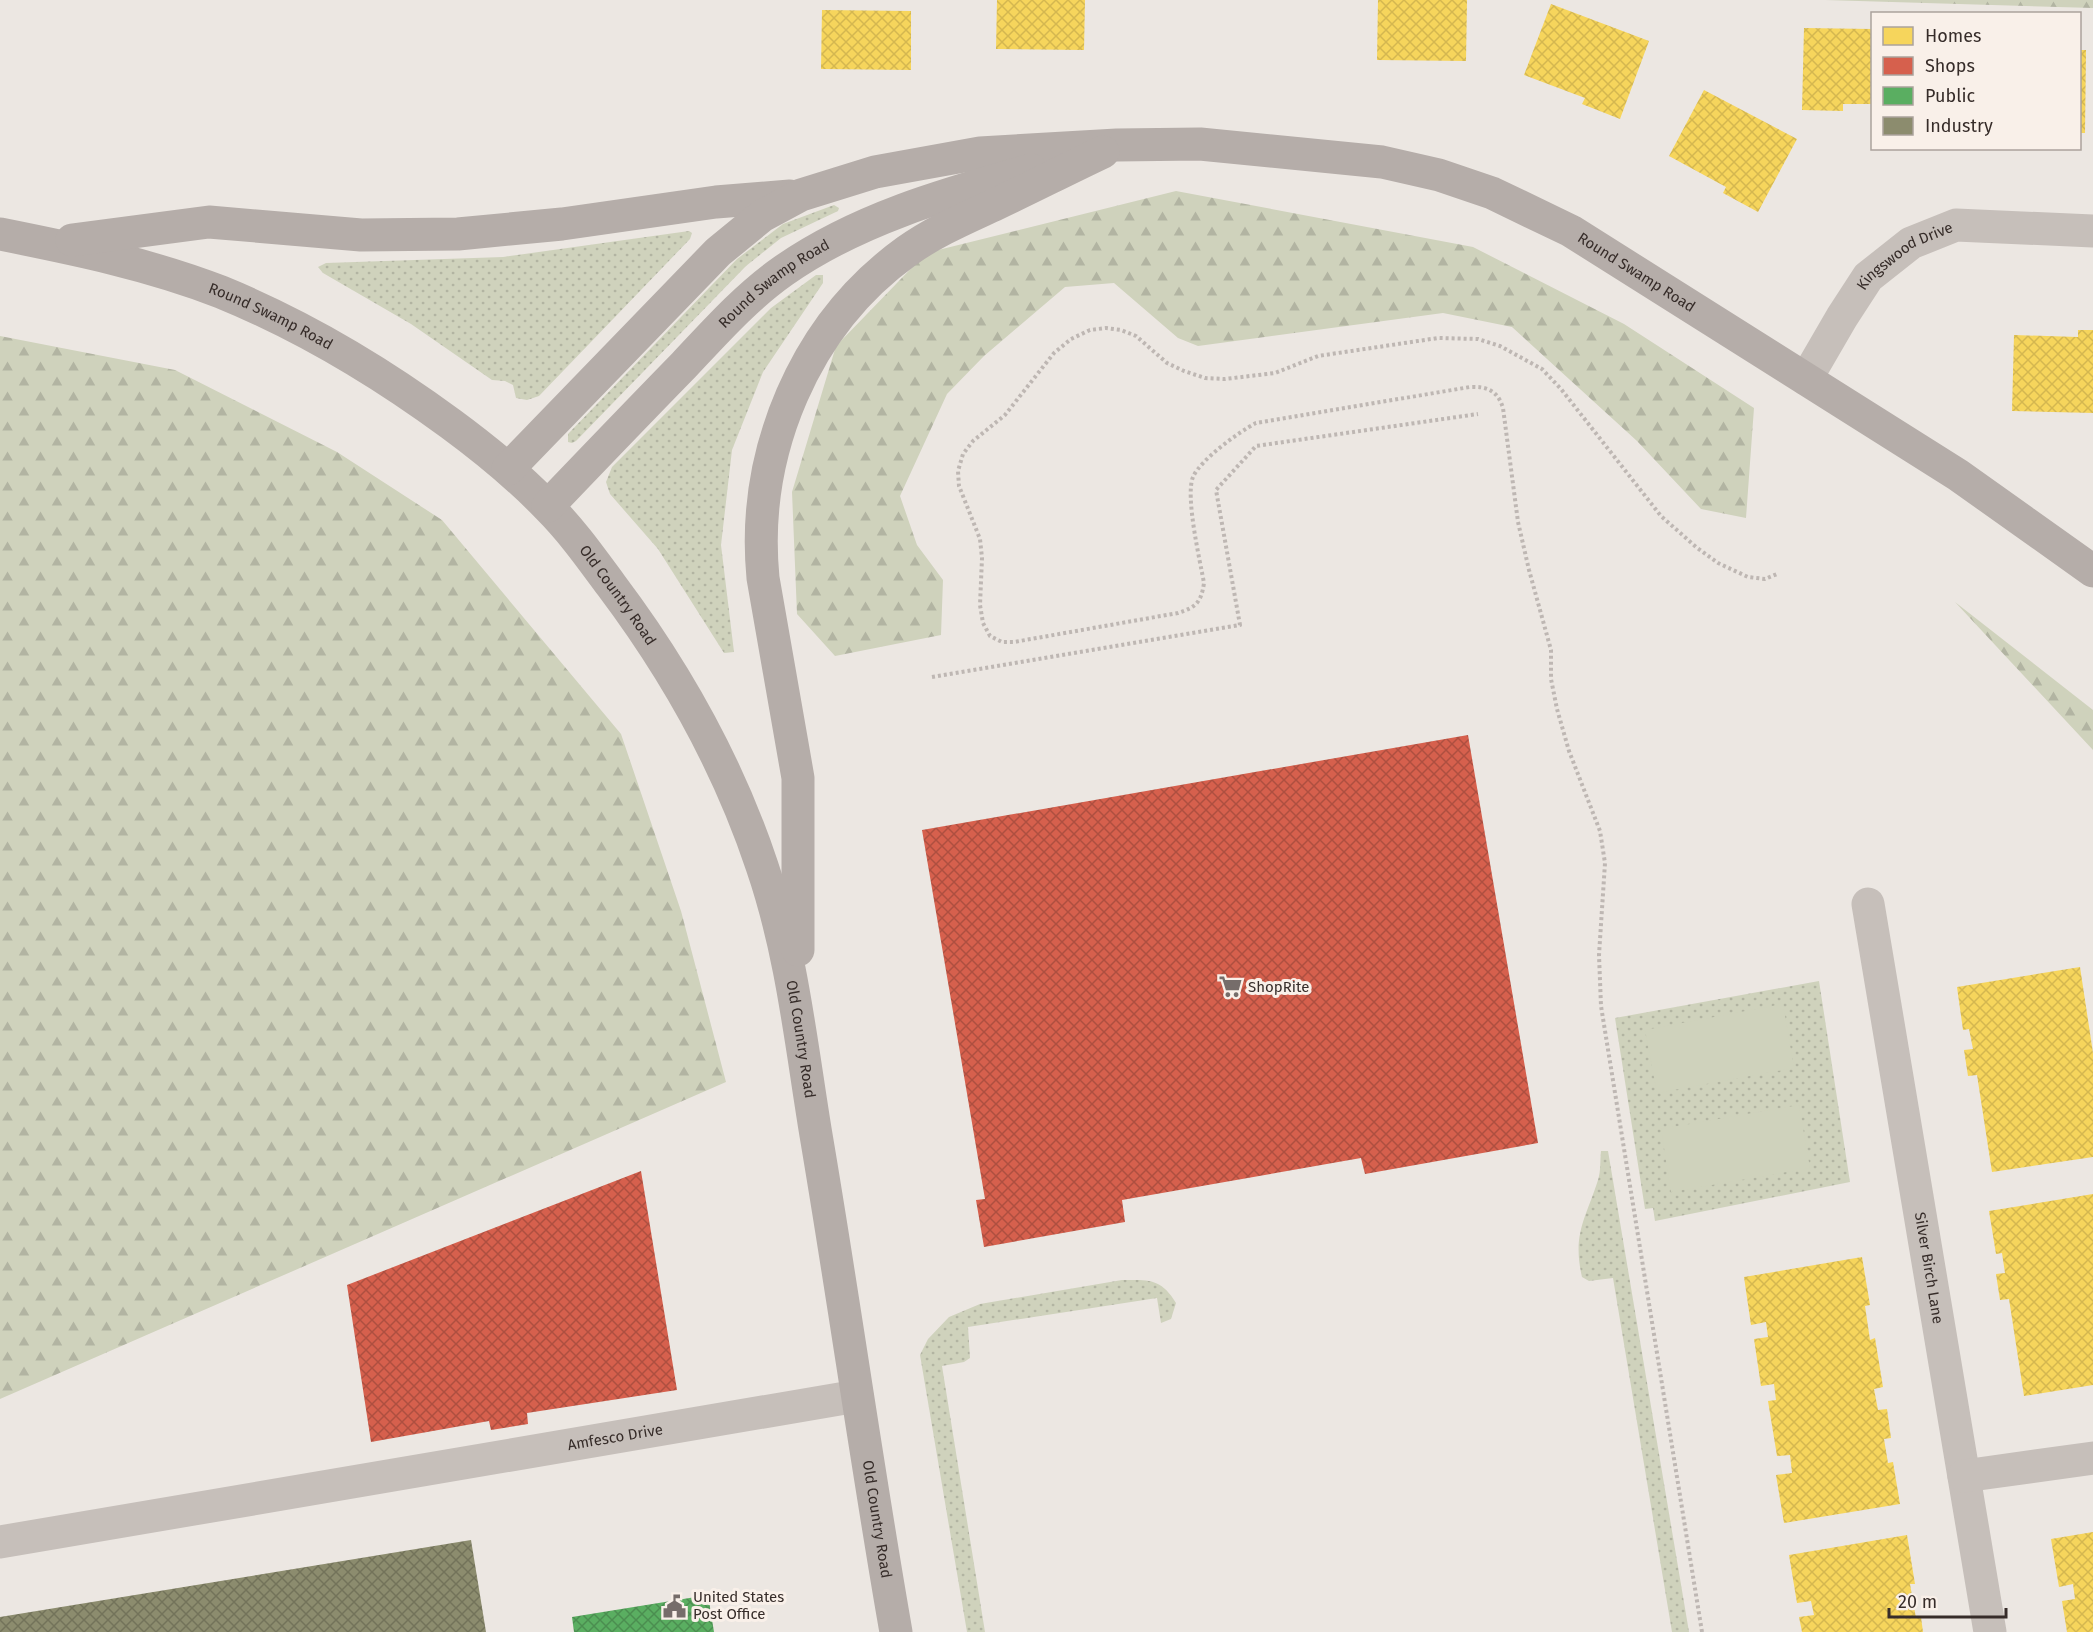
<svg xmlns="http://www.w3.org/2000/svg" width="2093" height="1632" font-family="'Fira Sans',sans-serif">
<defs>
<pattern id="grass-dots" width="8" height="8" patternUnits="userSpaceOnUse" patternTransform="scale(1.5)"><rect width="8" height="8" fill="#cfd2bc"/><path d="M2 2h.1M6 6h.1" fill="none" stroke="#b2b4a2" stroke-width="1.8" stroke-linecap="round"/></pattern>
<pattern id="forest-firs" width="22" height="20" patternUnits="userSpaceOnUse" patternTransform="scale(1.5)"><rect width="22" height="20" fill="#cfd2bc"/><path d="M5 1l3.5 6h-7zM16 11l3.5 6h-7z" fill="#b2b4a2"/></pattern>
<pattern id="homes-cross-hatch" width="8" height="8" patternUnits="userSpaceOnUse" patternTransform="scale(1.5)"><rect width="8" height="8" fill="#f6d55c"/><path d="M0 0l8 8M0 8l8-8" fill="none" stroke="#d4b750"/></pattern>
<pattern id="shops-cross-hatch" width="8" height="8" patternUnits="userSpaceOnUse" patternTransform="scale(1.5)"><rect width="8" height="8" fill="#d6604d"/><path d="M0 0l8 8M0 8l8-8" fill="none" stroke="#ae4f40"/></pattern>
<pattern id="public-cross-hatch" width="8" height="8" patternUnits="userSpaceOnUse" patternTransform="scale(1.5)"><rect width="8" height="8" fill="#5aae61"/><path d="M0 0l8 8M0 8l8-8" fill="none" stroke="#4b8e50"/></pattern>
<pattern id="industry-cross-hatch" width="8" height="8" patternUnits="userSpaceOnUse" patternTransform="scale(1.5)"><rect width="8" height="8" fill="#8c8c6e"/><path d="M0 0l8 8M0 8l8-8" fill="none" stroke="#73735a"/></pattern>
</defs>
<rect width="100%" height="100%" fill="#ece7e2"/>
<path fill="url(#grass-dots)" d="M834 205 839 208 838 211 781 238 746 266 576 441 572 443 568 442V434L737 259 783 224Z
M689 231 692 233 690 239 539 396 527 400 516 398 513 385 505 381 492 380 411 324 323 273 318 267 326 263 503 257Z
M816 275H823V283L763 372 732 450 721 545 734 652 724 653 658 549 610 494 606 482 612 467 771 308Z
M1819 981 1850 1182 1655 1221 1653 1208 1645 1209 1615 1018Z
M1601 1151H1608L1689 1632H1672L1613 1278 1589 1281 1582 1277C1572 1234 1586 1218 1598 1180 1601 1171 1600 1160 1601 1151Z
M1122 1280C1149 1280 1161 1278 1176 1303L1171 1319 1161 1323 1157 1298 968 1327 970 1358 964 1362 942 1366 985 1632H967L920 1355 928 1339 949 1317 980 1304Z"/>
<path fill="url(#forest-firs)" d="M1825 0H2093V8Z
M1176 191 1473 247 1624 324 1754 408 1746 518 1701 509 1637 441 1512 327 1443 313 1198 346 1178 338 1114 283 1065 287 984 356 947 394 900 496 917 545 943 580 941 635 835 656 797 614 792 492 836 346 926 253Z
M0 336 175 370 337 452 442 520 621 734 681 911 726 1082 0 1399Z
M1955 602 2093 710V750Z"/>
<path fill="#cfd2bc" d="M1783 1004 1794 1068 1657 1093 1645 1030Z
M1799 1105 1810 1168 1671 1192 1661 1129Z"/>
<path fill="url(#homes-cross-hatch)" d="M997 0H1085L1084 50 996 49Z
M1378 0H1467L1466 61 1377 60Z
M1551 4 1649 41 1620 119 1582 104 1585 98 1524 75Z
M822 10 911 11V70L821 69Z
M1804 28 1872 29V104H1843V111L1802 110Z
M2080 50H2086L2085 133H2080Z
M1704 90 1797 139 1758 212 1723 193 1726 187 1669 156Z
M2078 330H2093V413L2012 411 2014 335 2078 337Z
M2080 967 2093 1053V1157L1992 1172 1977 1075 1968 1076 1964 1050 1973 1049 1969 1029 1963 1030 1957 987Z
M2093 1194V1385L2024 1396 2009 1299 2000 1300 1996 1274 2005 1273 2002 1253 1996 1254 1989 1211Z
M1862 1257 1870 1305 1865 1306 1870 1340 1875 1338 1883 1387 1874 1389 1878 1410 1887 1409 1891 1438 1884 1439 1888 1463 1893 1462 1900 1504 1784 1523 1776 1475 1792 1473 1790 1455 1777 1456 1768 1401 1776 1400 1774 1384 1761 1386 1754 1339 1768 1337 1766 1322 1751 1325 1744 1277Z
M2093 1532V1632H2067L2062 1601 2075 1599 2073 1584 2059 1587 2051 1539Z
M1907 1535 1915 1584H1910L1916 1618 1921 1617 1923 1632H1802L1799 1617 1814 1615 1811 1601 1797 1603 1789 1555Z"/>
<path fill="url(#shops-cross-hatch)" d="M1468 735 1538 1143 1365 1174 1361 1158 1122 1200 1125 1222 984 1247 976 1200 985 1199 922 830Z
M641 1171 677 1390 527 1413 528 1424 491 1430 489 1421 371 1442 347 1285Z"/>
<path fill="url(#public-cross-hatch)" d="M708 1595 714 1632H574L572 1617Z"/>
<path fill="url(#industry-cross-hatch)" d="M471 1540 486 1632H0V1617Z"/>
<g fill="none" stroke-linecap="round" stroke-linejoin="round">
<path stroke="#beb7b3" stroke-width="4" stroke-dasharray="3 3" stroke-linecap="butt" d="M932 677 1240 625 1216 490 1256 446 1478 414
M1702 1632 1601 1006 1599 955 1605 863 1600 831 1569 751 1557 709 1551 679V650L1529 570 1518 522 1503 408C1498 391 1487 386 1470 387L1256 423C1239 432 1201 459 1193 477 1185 496 1200 561 1204 583 1201 603 1196 607 1178 613L1014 642H1002L990 636 983 623 980 605 982 558 980 539 959 486 958 471 963 454 973 441 1005 415 1054 353 1071 339 1090 330 1106 328 1121 330 1136 336 1167 363 1184 371 1205 378 1225 379 1275 373 1318 356 1438 338 1478 339 1500 346 1542 369 1561 389 1661 516 1696 547 1718 563 1748 577 1765 579 1777 574"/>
<g stroke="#c6bfba" stroke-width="33">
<path id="s1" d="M1806 379 1842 317 1868 277 1911 243 1956 225 2093 231"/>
<path id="s2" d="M1868 904 1990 1632"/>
<path d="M1964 1476 2093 1458"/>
<path id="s3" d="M0 1542 857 1396"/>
</g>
<g stroke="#b5ada9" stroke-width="33">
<path id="s4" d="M0 234C75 249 149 264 221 292 304 326 379 371 451 424 485 449 518 476 548 507 572 531 591 558 611 585 675 670 728 764 762 866 792 953 801 1044 816 1135 844 1300 867 1467 896 1632"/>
<path d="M72 240 209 222 361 235 458 234 562 224 716 202 790 196"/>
<path id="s5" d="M508 469 718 252 762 216 801 195 875 172 980 153 1117 145 1200 144 1382 162 1439 175 1492 193 1571 231 1958 475 2093 571"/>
<path id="s6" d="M548 506C593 459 638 412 684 365 715 332 746 297 783 271 857 219 946 194 1031 170"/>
<path d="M798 950V778L763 578C751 453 804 325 907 251 935 231 966 218 996 204 1032 187 1067 169 1103 152"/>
</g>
</g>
<defs>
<symbol id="supermarket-bare" viewBox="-9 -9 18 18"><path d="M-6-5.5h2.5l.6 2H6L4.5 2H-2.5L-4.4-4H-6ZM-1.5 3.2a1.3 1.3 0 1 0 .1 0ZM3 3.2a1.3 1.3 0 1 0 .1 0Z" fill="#766d6a" stroke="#f9f0e9" stroke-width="2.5" paint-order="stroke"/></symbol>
<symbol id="civic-bare" viewBox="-9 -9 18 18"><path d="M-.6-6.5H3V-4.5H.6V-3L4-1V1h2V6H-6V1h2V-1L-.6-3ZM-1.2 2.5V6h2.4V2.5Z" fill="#766d6a" stroke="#f9f0e9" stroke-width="2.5" paint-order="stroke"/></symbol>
</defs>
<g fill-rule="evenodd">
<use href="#supermarket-bare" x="1214" y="970" width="33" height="33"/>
<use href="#civic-bare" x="658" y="1590" width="33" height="33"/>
</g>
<g text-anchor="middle" stroke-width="6" stroke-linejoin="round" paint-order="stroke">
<g font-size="15" fill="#362c29" stroke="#f9f0e9">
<text dy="5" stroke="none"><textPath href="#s1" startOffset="162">Kingswood Drive</textPath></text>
<text dy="5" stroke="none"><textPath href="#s5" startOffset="1270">Round Swamp Road</textPath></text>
<text dy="5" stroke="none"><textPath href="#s6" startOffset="318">Round Swamp Road</textPath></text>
<text dy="5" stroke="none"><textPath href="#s4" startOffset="284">Round Swamp Road</textPath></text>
<text dy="5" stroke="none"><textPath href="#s4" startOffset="735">Old Country Road</textPath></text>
<text dy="5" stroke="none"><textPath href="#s4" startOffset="1221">Old Country Road</textPath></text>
<text dy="5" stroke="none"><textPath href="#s2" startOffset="369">Silver Birch Lane</textPath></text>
<text dy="5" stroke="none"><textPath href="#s3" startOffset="624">Amfesco Drive</textPath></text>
<text dy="5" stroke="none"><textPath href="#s4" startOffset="1707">Old Country Road</textPath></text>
</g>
<g font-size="15" fill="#362c29" stroke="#f9f0e9" text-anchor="start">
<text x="1248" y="992">ShopRite</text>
<text x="693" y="1602">United States<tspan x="693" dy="17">Post Office</tspan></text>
</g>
</g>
<rect x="1871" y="12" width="210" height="138" fill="#f9f0e9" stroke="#aba29c" stroke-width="1.5"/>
<rect x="1883" y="27" width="30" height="18" fill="#f6d55c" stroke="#aba29c" stroke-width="1.5"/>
<text x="1925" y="42" font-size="18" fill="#362c29">Homes</text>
<rect x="1883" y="57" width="30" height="18" fill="#d6604d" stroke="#aba29c" stroke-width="1.5"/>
<text x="1925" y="72" font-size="18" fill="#362c29">Shops</text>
<rect x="1883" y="87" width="30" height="18" fill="#5aae61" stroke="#aba29c" stroke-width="1.5"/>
<text x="1925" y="102" font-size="18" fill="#362c29">Public</text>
<rect x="1883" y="117" width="30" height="18" fill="#8c8c6e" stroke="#aba29c" stroke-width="1.5"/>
<text x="1925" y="132" font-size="18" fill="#362c29">Industry</text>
<path d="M1889 1608v9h117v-9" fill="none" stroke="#362c29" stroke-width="3"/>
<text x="1898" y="1608" font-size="18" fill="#362c29" stroke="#f9f0e9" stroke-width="4.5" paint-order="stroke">20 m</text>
</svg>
